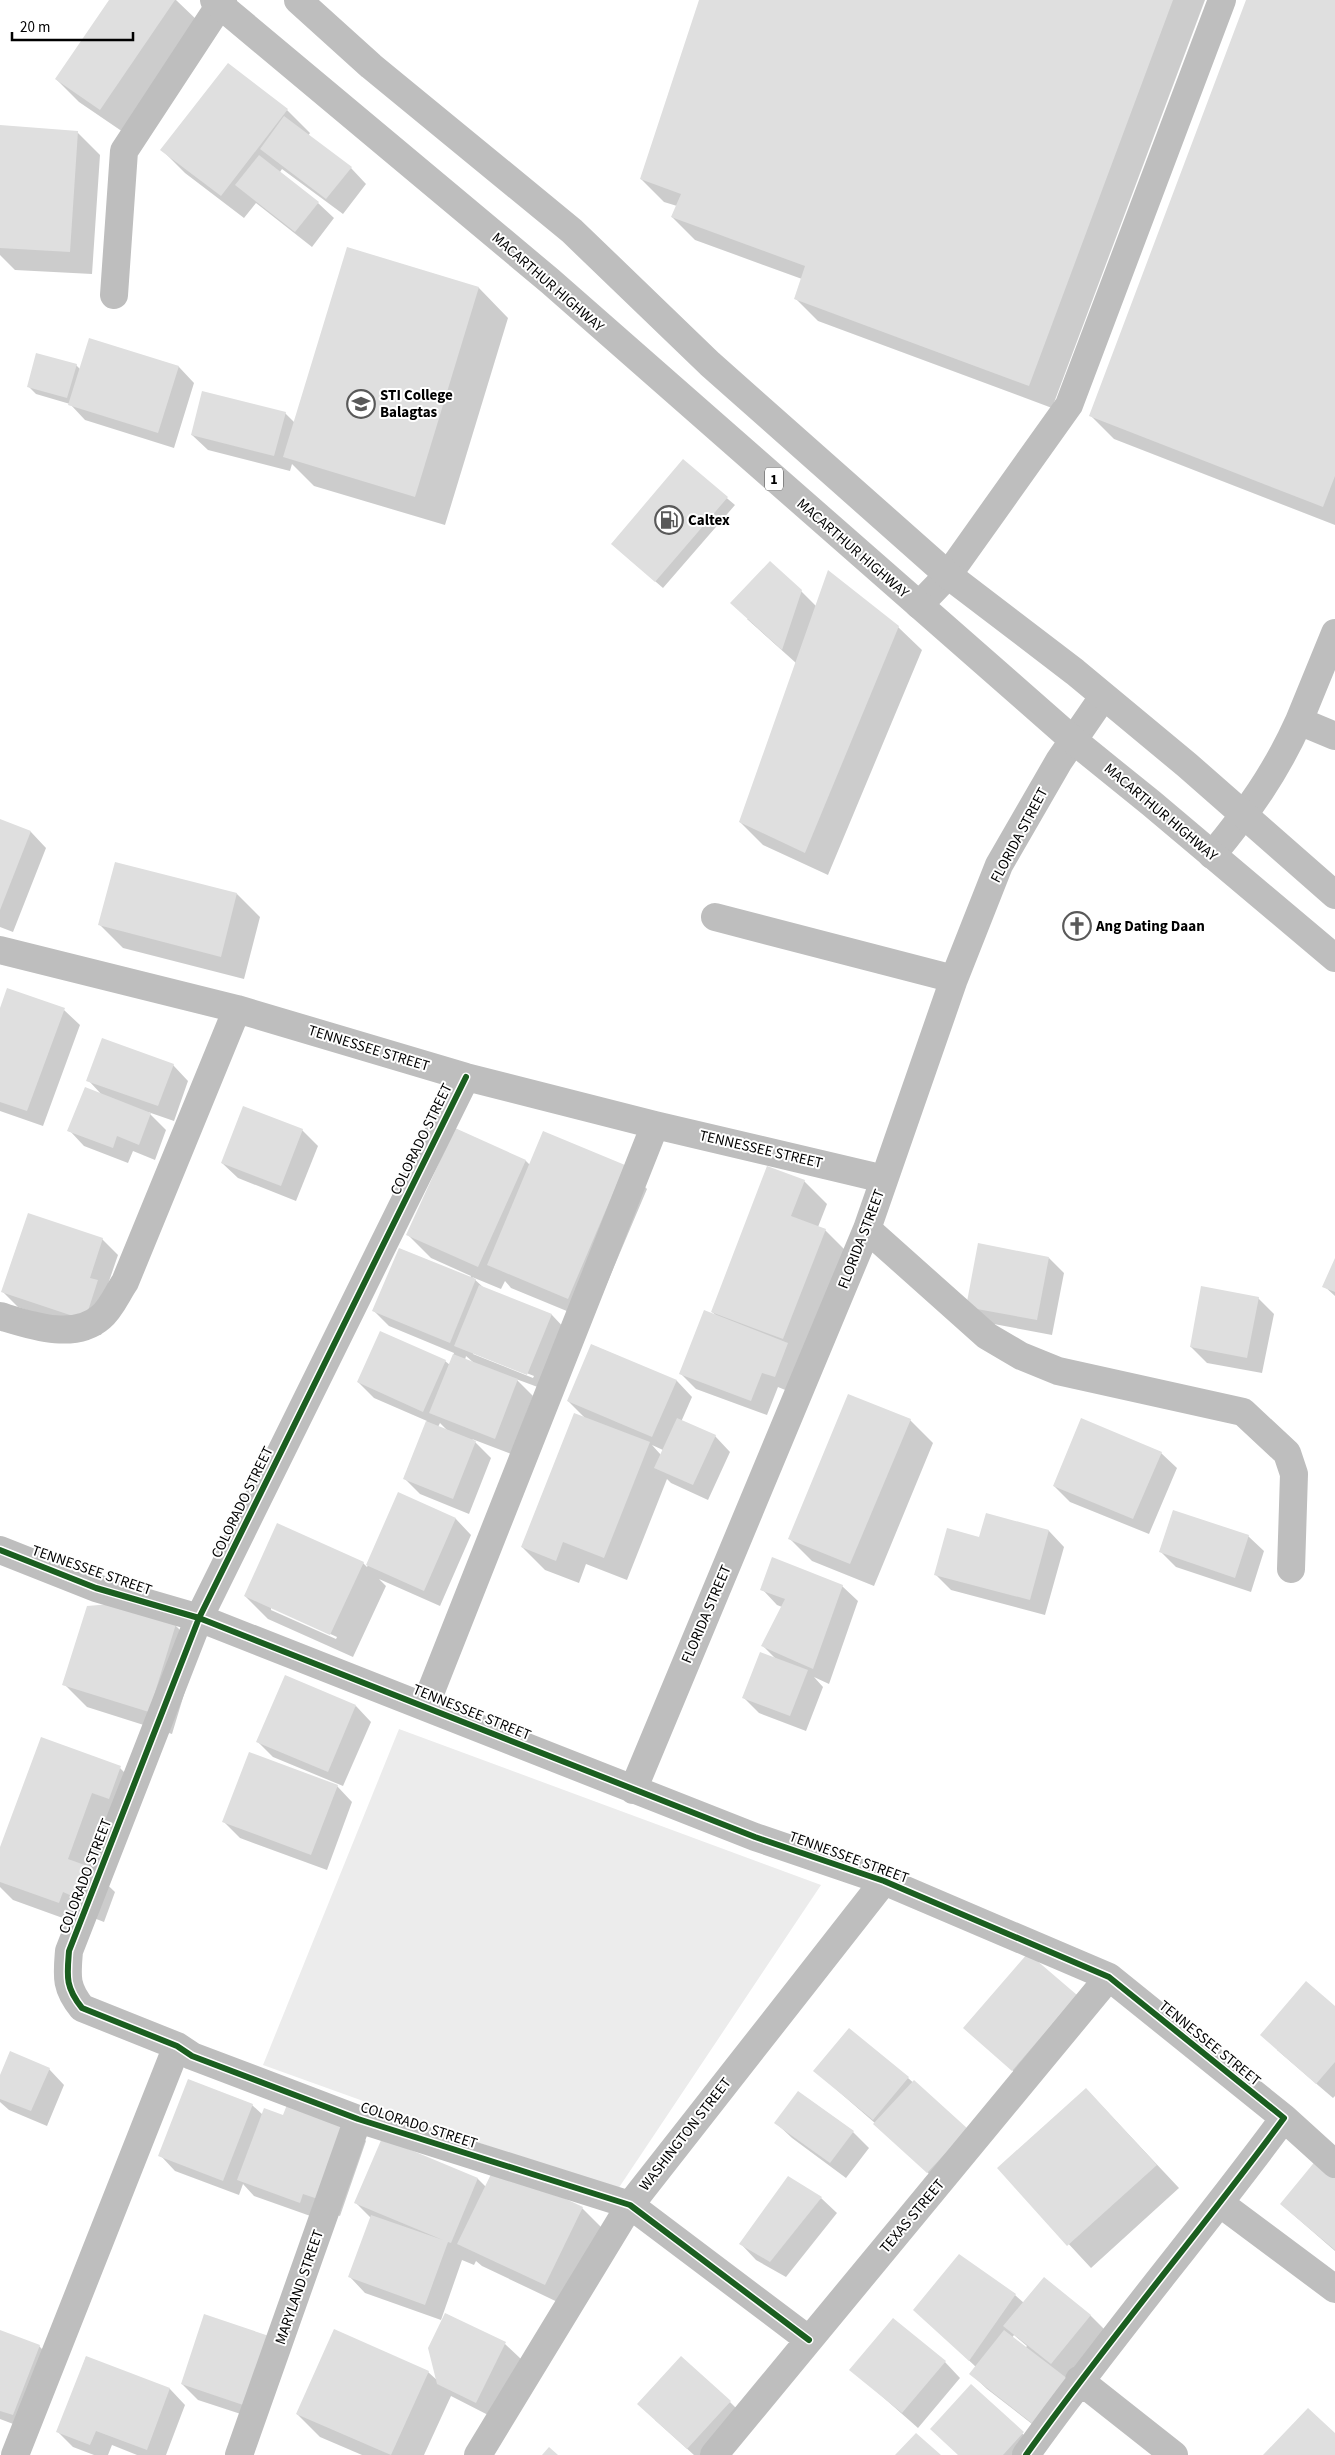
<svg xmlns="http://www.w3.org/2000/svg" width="1335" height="2455" font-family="'Source Sans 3',sans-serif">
<rect width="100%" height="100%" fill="#fff"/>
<path fill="#ececec" d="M399 1729 821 1885 616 2192 263 2065Z"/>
<path fill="#0003" fill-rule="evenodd" d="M111 0H176L199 22 123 132 79 102 56 79Z
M701 0H1205L1052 408 818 321 795 298 802 279 695 240 672 217 677 206 664 202 641 179Z
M1248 0H1335V525L1114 439 1091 416Z
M287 110 310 133 308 136 351 168 366 184 343 214 282 169 280 172 318 203 334 218 312 247 256 203 244 218 185 173 162 150Z
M0 127 77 132 100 155 92 274 15 270 0 255Z
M348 248 479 288 508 318 445 525 314 486 292 464 290 471 208 450 192 435 285 413 295 423Z
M90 340 179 367 194 383 174 448 85 420 70 404 36 394 28 386 76 365 81 370Z
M683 461 735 505 663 588 620 551Z
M801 591 816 606 898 627 922 650 828 875 763 845 740 822 796 663 747 619Z
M0 821 31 832 46 848 13 932 0 927Z
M237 894 260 917 244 979 123 948 100 925Z
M64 1010 80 1025 43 1126 0 1111V1012Z
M173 1065 188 1081 174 1121 148 1112 166 1130 155 1160 133 1151 128 1163 84 1146 69 1130 103 1096 88 1080Z
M456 1129 526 1161 530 1165 624 1166 647 1189 591 1321 511 1288 505 1281 501 1289 472 1277 484 1288 552 1315 567 1331 543 1389 516 1379 533 1396 511 1454 472 1439 491 1458 469 1514 420 1494 404 1478 427 1421 374 1398 358 1382 445 1361 450 1365 454 1353 389 1326 374 1311 470 1278 471 1276 431 1258 408 1235ZM473 1352 534 1376 533 1378 473 1354ZM466 1356 474 1363 465 1360ZM440 1423 449 1432 438 1427Z
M302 1130 318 1146 296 1201 238 1178 222 1163Z
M804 1181 827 1204 818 1227 825 1230 848 1253 790 1392 778 1387 767 1415 696 1389 680 1373 718 1317 712 1312Z
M102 1239 118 1255 106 1290 113 1297 101 1335 18 1307 3 1292Z
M1049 1258 1064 1273 1052 1335 983 1322 967 1306Z
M1335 1261V1296L1324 1286Z
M1258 1298 1274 1314 1262 1373 1207 1363 1191 1347Z
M592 1345 677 1381 692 1397 681 1422 715 1436 730 1452 708 1500 671 1483 667 1479 627 1580 586 1564 579 1583 545 1570 522 1547 586 1419 568 1401ZM652 1445 663 1450 661 1455Z
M910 1420 933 1443 874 1586 812 1561 789 1538Z
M1161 1453 1177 1468 1149 1534 1070 1502 1054 1486Z
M399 1494 456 1519 471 1535 440 1606 379 1579 386 1586 353 1657 268 1619 245 1596 363 1563 367 1567ZM271 1607 337 1637 336 1639 271 1610Z
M987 1515 1049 1531 1064 1547 1045 1615 951 1590 935 1574 980 1539Z
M1248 1536 1264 1551 1251 1592 1176 1567 1161 1552Z
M842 1586 858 1601 829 1684 814 1677 823 1687 806 1731 759 1713 743 1697 776 1659 763 1646 782 1607 777 1605 762 1589Z
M175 1625 198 1648 172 1734 87 1707 64 1684Z
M356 1706 371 1722 343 1786 273 1757 258 1742Z
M120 1768 143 1791 94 1872 115 1892 104 1922 86 1915 82 1925 13 1900 0 1887V1850Z
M337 1786 352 1802 327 1870 240 1838 224 1822Z
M1076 1996 1029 2085 965 2028Z
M1335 2007V2096L1333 2098 1277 2050Z
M49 2069 64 2085 47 2126 9 2110 0 2102V2078Z
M815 2071 908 2078 967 2130 943 2187 876 2124Z
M1086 2089 1179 2188 1091 2268 998 2168Z
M798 2092 853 2132 869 2148 846 2178 792 2138 776 2123Z
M252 2105 263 2115 351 2125 366 2141 340 2216 319 2209 316 2218 254 2196 243 2184 239 2195 175 2171 160 2155Z
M382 2140 478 2179 486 2187 582 2208 605 2231 568 2307 482 2266 476 2261 474 2265 462 2260 441 2320 365 2293 350 2277 371 2218 356 2203Z
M1335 2176V2251L1281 2204Z
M821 2198 837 2213 786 2277 756 2260 741 2244Z
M1015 2295 1024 2303 1090 2315 1106 2331 1050 2438 987 2389 971 2374 976 2367 915 2310ZM1014 2335 1027 2346 1025 2348 1012 2338Z
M446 2314 505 2344 521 2359 492 2417 451 2396 424 2455H362L320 2437 297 2414 428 2372 438 2381Z
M205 2316 265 2422 198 2400 182 2384Z
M0 2332 39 2346 55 2362 29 2430 0 2419Z
M86 2357 170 2389 185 2405 166 2455H137L112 2445 108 2455H94L73 2447 58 2432Z
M945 2362 960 2378 918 2428 851 2369Z
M971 2386 1039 2449 1033 2455H958Z
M730 2402 745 2417 711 2455H694L655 2420Z"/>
<path fill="#dfdfdf" d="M109 0H175L100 110 55 79Z
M699 0H1173L1029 386 794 299 805 266 671 217 681 194 640 179Z
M1246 0H1335V476L1323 507 1089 416Z
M228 63 288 109 221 196 160 150Z
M284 116 352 167 326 199 260 149Z
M0 125 78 131 70 252 0 248Z
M259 155 319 202 295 232 235 185Z
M347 247 479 287 415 497 283 457Z
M89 338 179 366 158 433 68 405Z
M36 353 77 364 67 398 27 387Z
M202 391 286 412 274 456 191 435Z
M683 459 728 497 655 582 611 544Z
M770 561 802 590 782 650 730 603Z
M828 570 899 626 805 853 739 822Z
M0 819 31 831 0 910Z
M115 862 237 893 221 957 98 925Z
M7 988 65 1008 27 1111 0 1102V1008Z
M102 1038 174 1064 158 1106 86 1081Z
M85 1087 151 1113 139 1145 117 1136 113 1148 67 1131Z
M243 1106 303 1129 281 1186 221 1163Z
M455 1128 526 1160 478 1267 406 1235Z
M543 1131 625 1165 568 1299 487 1265Z
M767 1166 805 1180 791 1216 826 1229 783 1339 711 1312Z
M28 1213 103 1238 90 1278 98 1280 85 1320 1 1292Z
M978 1243 1049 1257 1037 1320 966 1307Z
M399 1248 476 1279 450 1343 372 1311Z
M1335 1258V1292L1322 1287Z
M479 1285 552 1314 527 1375 454 1346Z
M1201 1286 1259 1297 1247 1358 1190 1347Z
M704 1310 788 1343 775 1377 762 1373 751 1401 679 1374Z
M380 1331 446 1360 423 1412 357 1382Z
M591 1344 677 1380 652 1437 567 1401Z
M453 1354 518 1379 495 1439 429 1413Z
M848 1394 911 1419 850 1564 788 1539Z
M574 1413 650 1442 604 1558 563 1542 556 1561 521 1547Z
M677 1418 716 1435 693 1485 654 1468Z
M1081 1418 1162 1452 1133 1519 1053 1486Z
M426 1421 476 1441 453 1499 403 1479Z
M398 1492 456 1518 424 1591 366 1565Z
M1173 1510 1249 1535 1235 1578 1159 1552Z
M986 1513 1049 1530 1030 1600 934 1575 947 1528 979 1537Z
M277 1523 364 1562 330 1635 244 1596Z
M772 1557 843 1585 813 1669 761 1646 785 1599 760 1590Z
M111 1604 176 1624 149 1712 62 1685 87 1606Z
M760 1652 808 1670 790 1716 742 1698Z
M285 1675 356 1705 328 1772 256 1742Z
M41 1737 121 1766 109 1799 92 1793 68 1859 93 1868 81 1900 63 1892 59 1903 0 1882V1847Z
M249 1752 338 1785 311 1855 222 1822Z
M1028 1953 1077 1995 1012 2071 963 2028Z
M1306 1981 1335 2006V2062L1316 2084 1260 2035Z
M849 2028 909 2077 873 2120 813 2071Z
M10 2051 50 2068 31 2111 0 2099V2075Z
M188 2079 253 2104 223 2181 158 2156Z
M914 2080 968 2129 927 2173 873 2124Z
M1086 2088 1157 2165 1067 2246 997 2168Z
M798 2091 854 2131 830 2163 774 2123Z
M288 2102 351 2124 324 2201 303 2194 300 2203 237 2180 264 2108 283 2115Z
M382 2138 478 2178 451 2243 448 2242 425 2305 348 2277 371 2215 443 2240 354 2203Z
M1317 2159 1335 2175V2250L1280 2204Z
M495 2166 583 2207 545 2285 457 2244Z
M788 2176 822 2197 770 2262 739 2244Z
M959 2254 1016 2294 969 2361 913 2310Z
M1044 2277 1091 2315 1051 2364 1003 2326Z
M445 2313 506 2342 476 2403 437 2384 428 2348Z
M204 2314 272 2337 249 2407 181 2384Z
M893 2318 946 2361 902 2413 849 2370Z
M334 2329 429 2371 391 2455 296 2414Z
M0 2330 40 2345 13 2415 0 2411Z
M1004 2330 1068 2379 1033 2424 969 2374Z
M86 2356 170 2388 147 2450 96 2431 90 2445 56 2432Z
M681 2356 731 2401 687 2449 637 2404Z
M971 2384 1024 2432 1003 2455H958L930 2429Z
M1308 2408 1335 2433V2455H1263Z
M916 2433 941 2455H895Z
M549 2447 558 2455H542Z"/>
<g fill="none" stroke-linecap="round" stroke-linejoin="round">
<path stroke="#bebebe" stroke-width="28" d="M114 295 124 151 223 0
M919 605 948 575 1069 405 1222 0
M1335 633 1299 721 1335 736
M1212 855C1248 812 1276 772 1299 721
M715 917 954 979
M0 950 237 1009 466 1077 655 1125 884 1179
M466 1077 199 1618 69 1951C67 1976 65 1987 82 2008L177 2046 192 2056 358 2119 630 2205 809 2340
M867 1229 987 1336 1021 1356 1058 1371 1243 1412 1287 1453 1294 1474 1291 1569
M0 1316C30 1325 74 1341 101 1317 111 1309 118 1292 125 1282L237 1009
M0 1550 96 1588 199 1618 755 1837 884 1881 1109 1977 1284 2118C1200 2232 1108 2340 1026 2455
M425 1706 655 1125
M633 1790 867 1229 954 979 999 865 1059 761 1103 697
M1284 2118 1335 2164
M1221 2204 1335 2289
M1079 2380 1174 2455
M15 2455 177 2046
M239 2455 358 2119
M478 2455 630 2205 884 1881
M714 2455 1109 1977"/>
<path stroke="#bebebe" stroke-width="28" d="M214 0 550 281 1073 740 1151 803 1335 958
M298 0 371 66 572 231 710 364 948 575 1075 672 1187 765 1335 895"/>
<defs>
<path id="cycleway" d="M466 1077 199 1618 69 1951C67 1976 65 1987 82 2008L177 2046 192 2056 358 2119 630 2205 809 2340
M0 1550 96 1588 199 1618 755 1837 884 1881 1109 1977 1284 2118C1200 2232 1108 2340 1026 2455"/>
</defs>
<use href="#cycleway" stroke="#fff" stroke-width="9"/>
<use href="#cycleway" stroke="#1b5e20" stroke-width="6"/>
</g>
<defs>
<symbol id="university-ring" viewBox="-11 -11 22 22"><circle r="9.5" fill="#fff" stroke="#595959" stroke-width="1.5"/><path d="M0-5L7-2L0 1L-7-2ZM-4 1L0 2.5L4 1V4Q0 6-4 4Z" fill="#595959"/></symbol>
<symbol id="fuel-ring" viewBox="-11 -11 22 22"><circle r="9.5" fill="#fff" stroke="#595959" stroke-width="1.5"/><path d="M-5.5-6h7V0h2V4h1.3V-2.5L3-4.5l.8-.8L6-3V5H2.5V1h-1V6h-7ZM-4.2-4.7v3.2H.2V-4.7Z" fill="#595959"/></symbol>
<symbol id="church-ring" viewBox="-11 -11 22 22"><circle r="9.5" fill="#fff" stroke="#595959" stroke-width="1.5"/><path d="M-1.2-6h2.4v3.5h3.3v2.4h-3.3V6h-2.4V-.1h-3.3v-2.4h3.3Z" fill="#595959"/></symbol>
</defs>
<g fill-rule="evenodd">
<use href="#university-ring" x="345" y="388" width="32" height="32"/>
<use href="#fuel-ring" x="653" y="504" width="32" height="32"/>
<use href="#church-ring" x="1061" y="910" width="32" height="32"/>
</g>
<g text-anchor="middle" stroke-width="4" stroke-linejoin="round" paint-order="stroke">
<rect fill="#fff" stroke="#4c4c4c" stroke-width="1" x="765" y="467.5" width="18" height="23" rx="4"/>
<g font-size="14" font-weight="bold" fill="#000">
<text x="774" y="484">1</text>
</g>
<g font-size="15" fill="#000" stroke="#fff">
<text transform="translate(548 282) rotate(41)" y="5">MACARTHUR HIGHWAY</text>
<text transform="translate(853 548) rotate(41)" y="5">MACARTHUR HIGHWAY</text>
<text transform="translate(1161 812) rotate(40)" y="5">MACARTHUR HIGHWAY</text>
<text transform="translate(1019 835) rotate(-62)" y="5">FLORIDA STREET</text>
<text transform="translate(369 1048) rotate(17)" y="5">TENNESSEE STREET</text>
<text transform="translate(421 1139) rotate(-64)" y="5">COLORADO STREET</text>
<text transform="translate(761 1149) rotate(13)" y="5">TENNESSEE STREET</text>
<text transform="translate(861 1239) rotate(-69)" y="5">FLORIDA STREET</text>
<text transform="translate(242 1502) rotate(-64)" y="5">COLORADO STREET</text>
<text transform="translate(92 1570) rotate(19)" y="5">TENNESSEE STREET</text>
<text transform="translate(706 1614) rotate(-67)" y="5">FLORIDA STREET</text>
<text transform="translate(472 1712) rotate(22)" y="5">TENNESSEE STREET</text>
<text transform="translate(849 1857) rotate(20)" y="5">TENNESSEE STREET</text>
<text transform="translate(85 1876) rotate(-69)" y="5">COLORADO STREET</text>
<text transform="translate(1210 2043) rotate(39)" y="5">TENNESSEE STREET</text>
<text transform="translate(419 2125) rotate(18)" y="5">COLORADO STREET</text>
<text transform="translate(685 2134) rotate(-52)" y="5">WASHINGTON STREET</text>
<text transform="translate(912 2216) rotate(-50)" y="5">TEXAS STREET</text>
<text transform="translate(299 2287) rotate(-71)" y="5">MARYLAND STREET</text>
</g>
<g font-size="15" font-weight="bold" fill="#000" stroke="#fff" text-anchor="start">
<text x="380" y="400">STI College<tspan x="380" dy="17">Balagtas</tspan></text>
<text x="688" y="525">Caltex</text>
<text x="1096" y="931">Ang Dating Daan</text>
</g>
</g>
<path d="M12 32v8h121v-8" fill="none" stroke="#000000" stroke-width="2.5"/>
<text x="20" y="32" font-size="15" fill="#000000" stroke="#ffffff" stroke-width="4" paint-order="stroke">20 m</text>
</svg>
